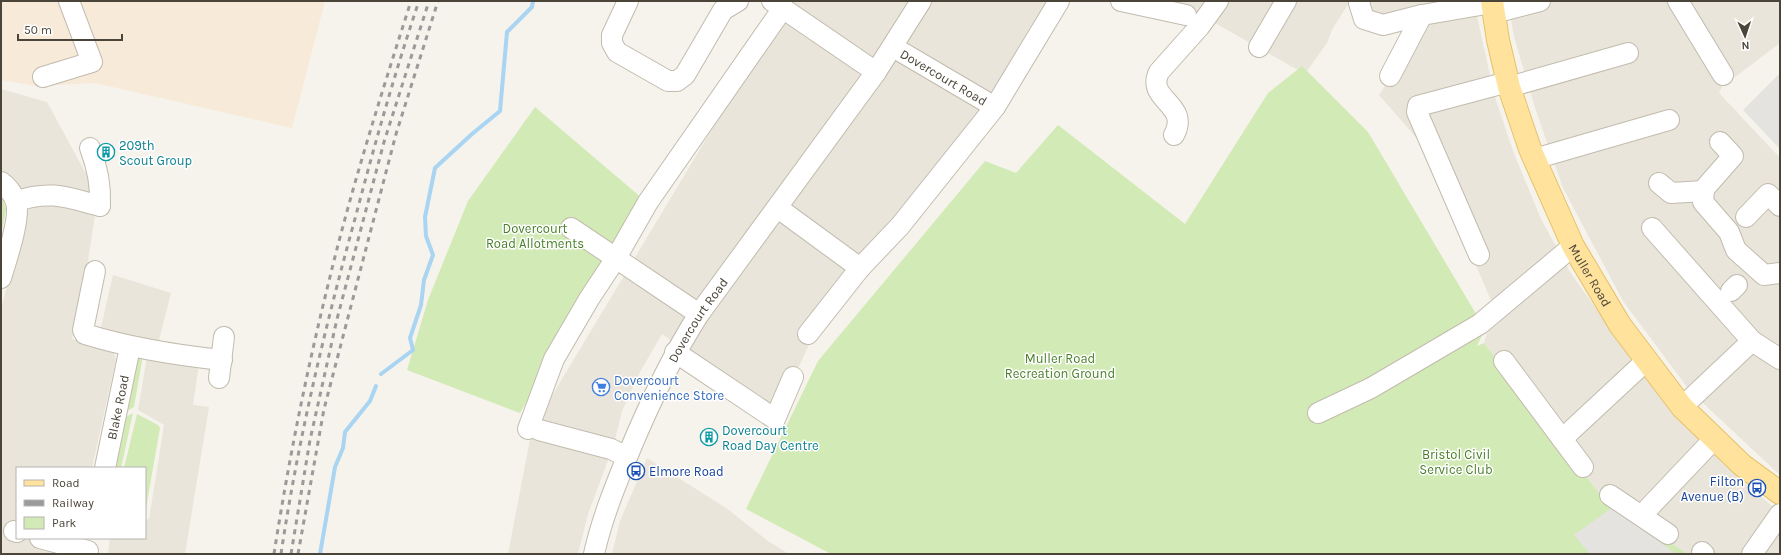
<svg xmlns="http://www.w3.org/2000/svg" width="1781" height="555" font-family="Karla,sans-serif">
<rect width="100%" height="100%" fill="#f6f3ec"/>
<path fill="#eae5da" d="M789 1H1051L978 118 812 338 791 384 767 410 662 334 640 372 622 411 614 444 588 514 578 554H508L532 429Z
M1139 1H1475L1379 21 1350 1 1332 30 1327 43 1305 74 1213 22Z
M1508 1H1780V43L1722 87 1719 93 1780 158V475L1690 391 1623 301 1563 188 1536 111 1514 37Z
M1476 11 1494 94 1513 151 1541 219 1570 272 1644 376 1722 463 1780 513V554H1688L1604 500 1484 343 1487 333 1500 322 1427 150 1379 95 1427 22Z
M1 89 47 102 98 196 87 267 72 339 112 348 116 359 92 468H17V538H76L72 554H1V310L17 245 16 183 1 169Z
M113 275 171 293 158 344 100 331Z
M147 356 199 364 193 405 209 407 185 554H108L110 538H145V520L149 519 164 425 138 410Z
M647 458 726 508 768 541 789 554H612L620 521Z"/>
<path fill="#f7ead8" d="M1 1H325L292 128 95 83 37 86 1 80Z"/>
<path fill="#d2eab5" d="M1302 66 1368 132 1485 329 1477 346 1484 343 1604 500 1688 554H831L746 509 818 361 985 161 1016 173 1058 125 1185 224 1268 93Z
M535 107 643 199 520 413 407 370 428 300 468 201Z
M1 194 6 209 1 237Z
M143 355 134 407 122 414 131 362Z
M133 413 121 468H114L122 419Z
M137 414 158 425 160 428 145 514V468H124Z"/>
<path fill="#e5e3e0" d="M1780 73V149L1743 110Z
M1613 507 1676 554H1590L1574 535Z"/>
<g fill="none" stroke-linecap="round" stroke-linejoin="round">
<path stroke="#a9d4f2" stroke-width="4" d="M381 374 413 350 410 338 421 305 424 280 433 255 426 236 425 217 435 168 472 134 500 111 507 32 532 7 533 1
M320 554 335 467 343 448 345 432 370 401 376 386"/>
<defs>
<g id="minor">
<path d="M628 1 612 35V43L617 52 668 81H677L685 75 723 10 738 1"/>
<path d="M772 1 876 72"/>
<path d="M1121 1 1186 15"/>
<path d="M1360 1 1359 3 1364 19 1383 25 1422 15 1492 3"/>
<path d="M1678 1 1723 75"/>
<path d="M1494 13 1540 1"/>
<path id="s1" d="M893 47 995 107"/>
<path d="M1259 47 1286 1"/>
<path d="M1390 76 1422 15"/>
<path d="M43 77 92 62 69 1"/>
<path d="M1509 87 1628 53"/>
<path d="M1174 135C1191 104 1145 100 1159 72L1200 26 1218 1"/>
<path d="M1720 142 1733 156 1704 189 1703 202 1729 232 1736 250 1764 275 1780 273"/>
<path d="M1534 159 1669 120"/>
<path d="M1 182C8 187 13 194 16 202 21 218 6 261 1 278"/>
<path d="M1659 183 1671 193 1704 191"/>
<path d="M16 201C51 190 66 197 100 206 101 186 97 166 90 148"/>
<path d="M778 208 860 268"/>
<path d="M1746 217 1768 194 1780 206"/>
<path d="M571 228 699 314"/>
<path d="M1652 228 1752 341 1780 359"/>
<path d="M1479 255 1417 112 1418 106 1508 82"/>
<path d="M95 271 83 330 85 334C130 348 175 355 222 360"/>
<path d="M1731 291 1737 285"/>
<path d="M808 334 860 268 900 226 995 107 1059 1"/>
<path d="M675 352 775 419 793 377"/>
<path d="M1504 361 1583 467"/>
<path d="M219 378 224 337"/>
<path d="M1682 407 1752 341"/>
<path d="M1318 413 1371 388 1480 324 1573 246"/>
<path d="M528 429 554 359 589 299 616 258 648 202 783 8"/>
<path d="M539 430 611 449 627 457"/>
<path d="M1562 439 1647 360"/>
<path id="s2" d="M105 468 130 347"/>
<path d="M1610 495 1668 534"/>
<path d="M1642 515 1714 439"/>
<path d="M14 531 17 532"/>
<path d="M40 538 88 551"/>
<path d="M1702 552 1704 554"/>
<path id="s3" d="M594 554C602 518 616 484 630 450 650 402 671 358 699 314L876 72 921 1"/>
<path d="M1752 554 1780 514"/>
</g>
<g id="major">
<path id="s4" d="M1492 1 1498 40 1509 87 1530 149 1573 246 1620 325 1682 407 1742 465 1780 493"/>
</g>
</defs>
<use href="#minor" stroke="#c2bbae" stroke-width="22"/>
<use href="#major" stroke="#e6c16a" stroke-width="24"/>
<use href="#minor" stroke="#fff" stroke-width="20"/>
<use href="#major" stroke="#ffe39c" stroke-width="22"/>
<path stroke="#9a9a9a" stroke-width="3" stroke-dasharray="5 5" stroke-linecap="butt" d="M274 554C288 464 306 374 328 285 351 189 381 95 411 1
M281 554C298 440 325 327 356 215 375 143 395 72 419 1
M291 554 310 440 337 319 384 142 429 1
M298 554 324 409 396 134 438 1"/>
</g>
<defs>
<symbol id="building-ring" viewBox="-11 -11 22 22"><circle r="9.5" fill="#fff" stroke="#0f9aa8" stroke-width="1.5"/><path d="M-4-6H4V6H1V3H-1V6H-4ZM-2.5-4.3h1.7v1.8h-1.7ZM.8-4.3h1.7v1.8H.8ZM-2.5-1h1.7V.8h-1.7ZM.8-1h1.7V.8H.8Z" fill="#0f9aa8"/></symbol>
<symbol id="supermarket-ring" viewBox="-11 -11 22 22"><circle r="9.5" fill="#fff" stroke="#3f7fe0" stroke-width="1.5"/><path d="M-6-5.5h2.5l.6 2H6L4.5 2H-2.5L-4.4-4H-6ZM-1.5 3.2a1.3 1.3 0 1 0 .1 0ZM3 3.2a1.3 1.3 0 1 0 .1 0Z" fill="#3f7fe0"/></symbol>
<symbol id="bus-ring" viewBox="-11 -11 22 22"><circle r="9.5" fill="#fff" stroke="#1a4fb4" stroke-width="1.5"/><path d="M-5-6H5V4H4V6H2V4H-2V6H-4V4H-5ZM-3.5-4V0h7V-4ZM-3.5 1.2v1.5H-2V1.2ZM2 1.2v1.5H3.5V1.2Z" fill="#1a4fb4"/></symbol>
</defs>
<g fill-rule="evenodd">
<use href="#building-ring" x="96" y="142" width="20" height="20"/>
<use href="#supermarket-ring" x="591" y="377" width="20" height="20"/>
<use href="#building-ring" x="699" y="427" width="20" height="20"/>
<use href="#bus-ring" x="626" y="461" width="20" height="20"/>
<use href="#bus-ring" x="1747" y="478" width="20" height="20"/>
</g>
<g text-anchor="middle" stroke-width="3" stroke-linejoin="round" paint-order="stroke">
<g font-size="13" fill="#4b4439" stroke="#fff">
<text dy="5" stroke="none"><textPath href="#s1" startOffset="59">Dovercourt Road</textPath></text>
<text dy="5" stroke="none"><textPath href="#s4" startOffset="293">Muller Road</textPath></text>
<text dy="5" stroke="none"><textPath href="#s3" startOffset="257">Dovercourt Road</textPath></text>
<text dy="5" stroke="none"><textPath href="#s2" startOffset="62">Blake Road</textPath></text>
</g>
<g font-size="13" fill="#0d838f" stroke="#fff" text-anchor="start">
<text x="119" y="150">209th<tspan x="119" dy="15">Scout Group</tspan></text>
<text x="722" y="435">Dovercourt<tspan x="722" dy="15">Road Day Centre</tspan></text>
</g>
<g font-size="13" fill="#4a7f2a" stroke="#fff">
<text x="535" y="233">Dovercourt<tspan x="535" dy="15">Road Allotments</tspan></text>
<text x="1060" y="363">Muller Road<tspan x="1060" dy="15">Recreation Ground</tspan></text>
<text x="1456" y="459">Bristol Civil<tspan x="1456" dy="15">Service Club</tspan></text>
</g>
<g font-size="13" fill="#366cbe" stroke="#fff" text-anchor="start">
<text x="614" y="385">Dovercourt<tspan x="614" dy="15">Convenience Store</tspan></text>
</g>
<g font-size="13" fill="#164399" stroke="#fff" text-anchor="start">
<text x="649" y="476">Elmore Road</text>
<text x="1744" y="486" text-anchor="end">Filton<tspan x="1744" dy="15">Avenue (B)</tspan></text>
</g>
</g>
<rect width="1781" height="555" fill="none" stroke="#4b4439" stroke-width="4"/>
<rect x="16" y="467" width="130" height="72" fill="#ffffff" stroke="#b7b4b0"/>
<rect x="24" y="480" width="20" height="6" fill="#ffe39c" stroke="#b7b4b0"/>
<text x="52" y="487" font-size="12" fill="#4b4439">Road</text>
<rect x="24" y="500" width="20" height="6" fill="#9a9a9a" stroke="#b7b4b0"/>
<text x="52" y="507" font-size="12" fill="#4b4439">Railway</text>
<rect x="24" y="517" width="20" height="12" fill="#d2eab5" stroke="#b7b4b0"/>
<text x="52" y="527" font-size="12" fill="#4b4439">Park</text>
<g transform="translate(1745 36) rotate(177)" stroke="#ffffff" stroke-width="3" paint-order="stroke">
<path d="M0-3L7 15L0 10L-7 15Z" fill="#4b4439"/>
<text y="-6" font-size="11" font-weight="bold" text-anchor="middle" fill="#4b4439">N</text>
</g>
<path d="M18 34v6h104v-6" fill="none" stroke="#4b4439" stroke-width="2"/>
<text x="24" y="34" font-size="12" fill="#4b4439" stroke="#ffffff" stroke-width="3" paint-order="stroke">50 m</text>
</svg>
